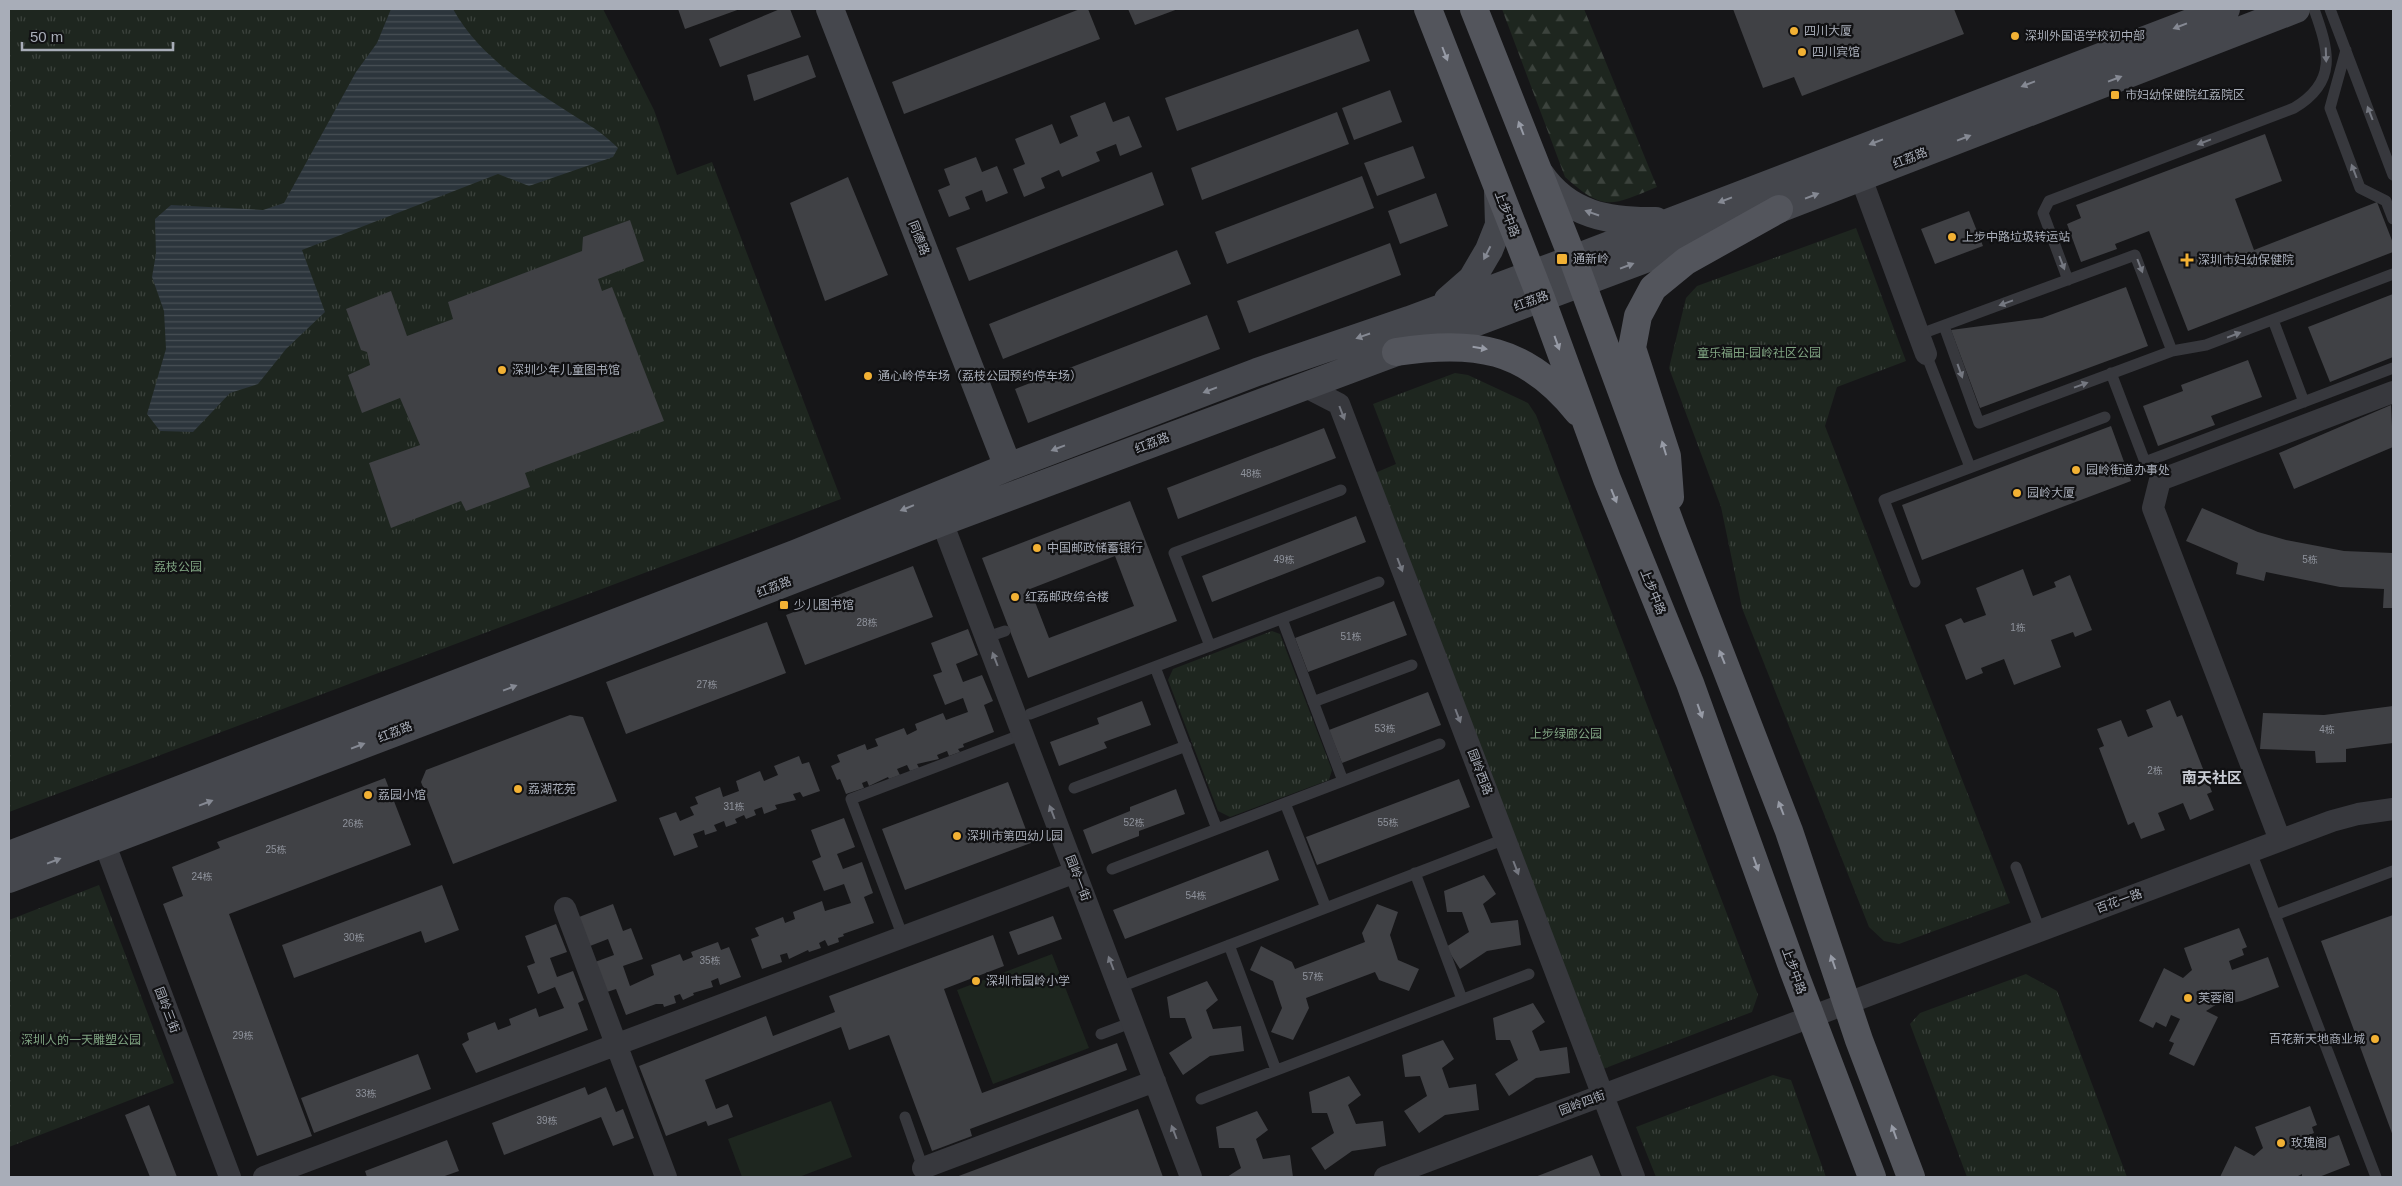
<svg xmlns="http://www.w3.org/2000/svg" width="2402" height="1186" font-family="Arial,'Noto Sans SC',sans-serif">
<defs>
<pattern id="forest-firs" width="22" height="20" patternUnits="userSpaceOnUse" patternTransform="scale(1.25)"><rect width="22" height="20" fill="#1e261f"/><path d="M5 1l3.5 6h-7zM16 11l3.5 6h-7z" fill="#3c433d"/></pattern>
<pattern id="park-tufts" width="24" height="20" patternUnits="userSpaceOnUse" patternTransform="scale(1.25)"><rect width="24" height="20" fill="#1e261f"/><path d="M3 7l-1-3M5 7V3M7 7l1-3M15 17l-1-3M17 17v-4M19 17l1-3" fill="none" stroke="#3c433d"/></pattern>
<pattern id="water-rules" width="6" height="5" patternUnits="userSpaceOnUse" patternTransform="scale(1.25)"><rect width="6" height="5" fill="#2c353c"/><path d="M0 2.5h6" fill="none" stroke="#485056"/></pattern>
</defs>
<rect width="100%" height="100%" fill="#161618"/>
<path fill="url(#forest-firs)" d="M1502 9H1584L1657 187C1611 206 1604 212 1565 177Z"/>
<path fill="url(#park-tufts)" d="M9 9H603L654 110 677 175 712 162 841 499 9 812Z
M1856 228 1906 361 1837 387 1825 426 2010 903 1899 944 1884 941 1869 927 1742 608 1721 507 1669 368 1686 298 1697 286Z
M1455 373 1468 375 1528 403 1536 415 1758 995 1752 1012 1603 1069 1375 473 1396 464 1373 404Z
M1272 631 1280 634 1332 770 1329 780 1230 817 1218 811 1168 680 1173 669Z
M99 885 174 1083 9 1147V920Z
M2026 974 2057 991 2127 1177H1967L1910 1024 1920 1013Z
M1773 1075 1791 1080 1826 1177H1656L1636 1127Z"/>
<path fill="#1e261f" d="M1052 954 1089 1048 993 1084 957 990Z
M831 1101 852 1157 799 1177H742L728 1139Z"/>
<path fill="url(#water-rules)" d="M391 9H453C477 53 521 82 562 108 583 122 599 129 618 148L613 157 529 186 498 174 302 250 325 312 286 349 258 384 230 393 193 432 160 431 147 414 166 349 164 311 152 277 156 254 155 219 171 205 263 210 284 203 356 72 377 43Z"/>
<path fill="#404145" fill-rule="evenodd" d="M678 9H740L685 29Z
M780 9H790L801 37 720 67 709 39Z
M1080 9H1088L1100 39 904 114 892 82Z
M1128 9H1178L1135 25Z
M1733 9H1954L1964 34 1802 96 1794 77 1763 88Z
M1358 29 1370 61 1177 131 1165 98Z
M808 55 816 77 754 101 747 75Z
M1390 90 1402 122 1354 140 1342 108Z
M1105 102 1113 122 1129 116 1142 147 1120 156 1116 144 1096 152 1100 161 1062 177 1059 170 1041 178 1045 188 1024 197 1013 169 1025 164 1015 139 1052 124 1060 144 1078 136 1070 116Z
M1337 112 1349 144 1202 200 1191 168Z
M2265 134 2282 181 2235 199 2254 250 2377 202 2393 243V252L2188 331 2149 231 2115 244 2117 249 2081 262 2067 224 2081 218 2076 205Z
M1413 146 1425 178 1377 196 1364 163Z
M976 157 982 172 997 166 1008 193 986 202 982 190 965 197 970 209 949 217 938 190 950 185 944 169Z
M1152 172 1164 205 969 281 956 248Z
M1362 176 1374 208 1227 264 1215 232Z
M848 177 888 275 825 301 790 203Z
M1436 193 1448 226 1400 244 1388 211Z
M1969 211 1983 246 1935 264 1921 229Z
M630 220 644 261 598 279 602 291 612 287 664 421 525 473 530 487 466 511 461 501 391 528 369 463 420 445 400 398 362 413 348 375 370 365 367 352 361 350 346 309 391 291 407 336 453 319 448 302 582 251 583 237Z
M1390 243 1401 275 1249 333 1237 301Z
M1177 250 1191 284 1003 359 989 324Z
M2126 287 2148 346 1980 408 1951 330 2042 318Z
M2393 294V357L2330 382 2308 327Z
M1207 315 1220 349 1028 423 1015 389Z
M2248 360 2262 397 2211 416 2215 425 2158 446 2143 406 2183 391 2181 385Z
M2391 405 2393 447 2294 489 2279 453Z
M2111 426 2131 481 1922 560 1902 505Z
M1324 428 1336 458 1178 519 1167 488Z
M1130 501 1177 621 1028 678 982 558ZM1115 556 1134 606 1049 638 1030 589Z
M2202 508 2258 532 2286 540 2344 551 2393 553V608H2383L2384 589 2340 587 2266 572 2264 581 2236 574 2238 563 2186 541Z
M1356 516 1366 542 1212 602 1202 576Z
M913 566 933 617 805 665 786 615Z
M2023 569 2033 596 2056 587 2054 582 2070 575 2092 630 2075 637 2073 632 2051 640 2061 667 2014 685 2004 659 1981 668 1983 673 1966 680 1945 625 1961 618 1964 623 1986 615 1976 588Z
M1394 601 1407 635 1308 672 1295 638Z
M767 622 786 673 626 734 606 682Z
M968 629 978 655 956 664 963 682 982 675 993 701 984 705 994 732 963 744 964 747 958 749 960 752 949 756 947 751 937 755 939 759 917 764 919 768 910 771 907 765 897 769 900 775 889 779 888 777 869 786 867 781 862 783 864 788 846 794 840 779 837 780 831 766 840 762 837 755 865 744 867 750 878 746 875 739 904 728 907 735 917 730 915 724 943 713 946 720 968 712 963 698 945 705 933 675 942 672 931 643Z
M1428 692 1441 725 1342 763 1329 730Z
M2170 700 2177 717 2182 715 2212 792 2207 794 2214 810 2190 820 2183 803 2158 813 2165 830 2141 839 2134 822 2128 825 2099 748 2104 746 2097 729 2121 720 2128 737 2153 727 2146 710Z
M1142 701 1151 725 1104 742 1107 748 1059 766 1050 742 1099 724 1097 718Z
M2393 706V743L2346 749V762L2316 763 2315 751 2260 749 2263 713 2324 715Z
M570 715 583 717 617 801 453 864 421 782 426 770Z
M799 756 802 764 809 762 820 791 803 797 800 792 793 794 796 800 775 805 777 809 764 814 762 807 754 810 756 815 746 819 744 815 735 819 737 823 726 827 724 821 714 825 717 831 705 835 704 830 693 834 698 847 674 856 659 818 676 812 680 821 694 815 690 807 698 804 695 797 720 787 723 797 739 791 736 781 760 771 764 781 778 775 774 766Z
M385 778 411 845 229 914 312 1136 257 1156 163 904 183 896 172 867 220 848 217 842Z
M1459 779 1470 807 1317 865 1306 837Z
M1008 782 1031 843 905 890 882 829Z
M1176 789 1185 814 1139 831V836L1092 854 1083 830 1130 811V807Z
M844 818 855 847 837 854 843 869 862 862 873 893 864 897 874 923 843 934 844 936 838 938 839 942 828 946 825 940 819 943 821 948 809 952 808 950 789 959 787 953 780 955 782 962 762 969 751 939 759 936 755 928 783 917 785 923 795 919 793 912 822 901 825 911 851 903 844 884 824 891 812 861 821 857 811 830Z
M1268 850 1279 880 1125 939 1113 910Z
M1484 875 1496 894 1483 904 1491 923 1518 920 1521 945 1487 951 1460 969 1446 947 1469 932 1462 912H1447L1444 891Z
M442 885 459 930 425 943 421 931 294 978 282 945Z
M613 904 623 931 631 928 643 959 623 966 630 986 654 975 651 965 680 954 683 961 693 957 691 952 718 942 721 950 729 947 741 977 720 985 718 978 711 981 713 987 693 993 694 995 683 1000 680 994 674 996 676 1003 664 1007 663 1004H656L626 1015 616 989 607 992 595 962 614 955 608 939 590 946 579 917Z
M1377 904 1398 912 1390 935 1398 960 1419 969 1409 991 1379 980 1375 972 1306 998 1309 1008 1293 1040 1271 1032 1282 1008 1273 981 1250 970 1261 946 1292 962 1295 969 1365 942 1362 933Z
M2393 915V1136L2321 941Z
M1053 916 1062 939 1018 955 1009 932Z
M556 924 567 952 550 958 557 977 573 971 584 1000 578 1003 588 1030 476 1073 462 1044 469 1040 467 1033 495 1022 498 1030 511 1025 509 1019 536 1008 539 1017 564 1008 555 987 538 994 527 966 535 963 525 936Z
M2239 928 2247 947 2242 949 2244 955 2229 961 2232 970 2268 957 2279 987 2242 1001 2232 1003 2231 995 2206 1011 2218 1017 2194 1066 2169 1054 2174 1043 2169 1041 2180 1019 2171 1015 2166 1027 2156 1022 2153 1028 2139 1021 2164 968 2183 978 2192 970 2184 948Z
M993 935 1004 966 944 989 982 1093 1117 1043 1127 1070 970 1129 972 1136 932 1151 889 1035 849 1050 841 1027 705 1080 716 1109 728 1104 733 1117 708 1126 706 1121 666 1136 639 1066 766 1016 773 1036 835 1012 829 996Z
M1207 981 1218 1000 1206 1010 1213 1029 1241 1026 1244 1051 1210 1056 1183 1075 1169 1053 1192 1038 1185 1018H1170L1167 997Z
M1533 1003 1545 1022 1532 1031 1540 1051 1567 1047 1570 1073 1536 1078 1509 1096 1495 1074 1518 1060 1510 1040H1496L1493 1018Z
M1443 1040 1454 1059 1442 1068 1449 1088 1476 1084 1479 1110 1445 1115 1419 1133 1404 1111 1427 1096 1420 1076 1405 1077 1402 1055Z
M418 1054 431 1089 314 1133 301 1098Z
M1349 1076 1361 1095 1348 1105 1356 1124 1383 1121 1386 1146 1352 1151 1325 1170 1311 1148 1334 1133 1327 1113H1312L1309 1092Z
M585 1087 588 1095 606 1087 616 1112 623 1109 634 1138 613 1146 601 1117 504 1155 492 1123Z
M149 1105 177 1177H150L125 1115Z
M2310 1106 2317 1125 2312 1127 2314 1133 2299 1139 2303 1148 2339 1135 2350 1165 2319 1177H2302V1174L2296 1177H2220L2235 1146 2254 1156 2263 1148 2255 1127Z
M1138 1109 1163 1177H956Z
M1257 1111 1268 1130 1256 1139 1263 1159 1290 1155 1293 1177H1227L1241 1168 1234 1148H1219L1216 1127Z
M447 1140 459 1171 442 1177H367L365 1171Z
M1592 1155 1601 1177H1535Z"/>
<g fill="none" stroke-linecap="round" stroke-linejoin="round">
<path stroke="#37383d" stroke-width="11" d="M2330 9 2393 175
M2346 50 2330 108 2360 188 2386 201 2393 219
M2068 280 2043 213 2049 201 2294 108C2338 82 2329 51 2314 9
M2273 320 2304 402
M1944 326 1979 423 2172 351 2206 345 2393 274
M1918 335 2135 255 2172 351
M1926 354 1970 467
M2111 373 2145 462 2393 368
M1915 582 1884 500 2105 417
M1282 619 1343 781
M987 637 1005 631
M1210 646 1174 553 1341 490
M1155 667 1217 829
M1313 702 1412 665
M1030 714 1379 582
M1074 788 1186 746
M1285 803 1326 908
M2251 852 2376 1177
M2016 867 2040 930
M1112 869 1440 744
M1415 873 1462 999
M2275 915 2393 871
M903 937 851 799 1023 734
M1229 945 1276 1070
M1120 987 1505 839
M1101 1034 1133 1022
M1201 1099 1529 974
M905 1117 924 1171"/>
<path stroke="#37383d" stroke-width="22" d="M1861 178 1926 354
M1304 386 1339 404 1634 1177
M942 522 1191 1177
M2280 840 2153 508 2160 480 2393 392
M104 842 230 1177
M565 908 666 1177
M923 1168 1155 1081
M264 1177 1065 876
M1385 1177 2332 821 2358 814 2393 809"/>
<path stroke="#45474d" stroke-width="28" d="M830 9 1008 467
M1540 174C1568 215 1609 222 1656 221
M1448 300 1472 279 1489 250 1499 225 1498 190
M9 855 797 553 1008 467 1257 372 1409 320 1573 259 2226 9
M9 879 578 663 942 522 1779 209 2296 9"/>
<path stroke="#53555c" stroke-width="28" d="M1428 9 1541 298 1607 479 1690 683 1794 972 1872 1177
M1474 9 1573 259 1673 531 1789 831 1859 1040 1911 1177
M1396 352C1474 340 1526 347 1578 412
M1670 497 1667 456 1632 348 1638 316 1653 288 1686 261 1779 209"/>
</g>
<defs><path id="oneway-solid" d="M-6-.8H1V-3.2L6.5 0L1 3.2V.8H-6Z" transform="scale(1.25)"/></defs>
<g fill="#858993">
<use href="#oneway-solid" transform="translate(2180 26) rotate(159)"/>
<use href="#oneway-solid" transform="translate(2115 79) rotate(-21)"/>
<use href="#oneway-solid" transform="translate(2028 84) rotate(159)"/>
<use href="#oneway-solid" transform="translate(1964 138) rotate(-21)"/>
<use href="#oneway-solid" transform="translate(1876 142) rotate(159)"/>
<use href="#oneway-solid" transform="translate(1812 196) rotate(-21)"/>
<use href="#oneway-solid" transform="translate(1725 200) rotate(159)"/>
<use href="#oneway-solid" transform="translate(1592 213) rotate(-161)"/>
<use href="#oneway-solid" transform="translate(1487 253) rotate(117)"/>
<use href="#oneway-solid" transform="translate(1627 266) rotate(-21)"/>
<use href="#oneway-solid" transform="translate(1363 336) rotate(161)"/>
<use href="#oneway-solid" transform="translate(1210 390) rotate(159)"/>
<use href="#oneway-solid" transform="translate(1058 448) rotate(159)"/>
<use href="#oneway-solid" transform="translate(907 508) rotate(158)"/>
<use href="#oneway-solid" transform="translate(510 688) rotate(-21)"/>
<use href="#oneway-solid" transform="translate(358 746) rotate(-21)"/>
<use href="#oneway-solid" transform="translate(206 803) rotate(-21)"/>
<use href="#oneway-solid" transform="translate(54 861) rotate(-21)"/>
</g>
<g fill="#979ba6">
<use href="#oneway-solid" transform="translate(1445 54) rotate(69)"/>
<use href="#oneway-solid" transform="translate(1521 128) rotate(-111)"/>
<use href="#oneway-solid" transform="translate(1557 343) rotate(70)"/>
<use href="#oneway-solid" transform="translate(1480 348) rotate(9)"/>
<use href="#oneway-solid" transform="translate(1664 448) rotate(-107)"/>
<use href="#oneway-solid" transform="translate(1614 496) rotate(68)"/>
<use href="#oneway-solid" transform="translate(1722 657) rotate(-112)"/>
<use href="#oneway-solid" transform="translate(1700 711) rotate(70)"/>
<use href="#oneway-solid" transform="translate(1781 808) rotate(-111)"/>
<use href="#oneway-solid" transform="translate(1756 864) rotate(70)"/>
<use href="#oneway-solid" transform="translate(1833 962) rotate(-109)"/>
<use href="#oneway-solid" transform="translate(1894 1132) rotate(-110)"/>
</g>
<g fill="#757881">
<use href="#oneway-solid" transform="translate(2326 55) rotate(88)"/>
<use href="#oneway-solid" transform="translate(2370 113) rotate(-111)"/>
<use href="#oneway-solid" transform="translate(2204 142) rotate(159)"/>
<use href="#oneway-solid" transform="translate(2354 171) rotate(-111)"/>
<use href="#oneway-solid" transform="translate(2062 263) rotate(69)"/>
<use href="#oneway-solid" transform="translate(2140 266) rotate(69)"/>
<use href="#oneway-solid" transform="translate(2006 303) rotate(160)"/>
<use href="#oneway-solid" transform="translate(2234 335) rotate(-21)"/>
<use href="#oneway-solid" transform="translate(1960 371) rotate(70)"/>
<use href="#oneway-solid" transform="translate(2081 385) rotate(-20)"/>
<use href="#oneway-solid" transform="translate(1342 413) rotate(69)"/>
<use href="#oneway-solid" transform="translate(1400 565) rotate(69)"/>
<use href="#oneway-solid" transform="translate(995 659) rotate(-111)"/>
<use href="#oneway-solid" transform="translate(1458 716) rotate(69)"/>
<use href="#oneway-solid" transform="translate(1052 812) rotate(-111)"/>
<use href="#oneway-solid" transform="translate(1516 868) rotate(69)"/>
<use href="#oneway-solid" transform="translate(1111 963) rotate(-111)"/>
<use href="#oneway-solid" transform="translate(1174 1132) rotate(-111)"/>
</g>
<g fill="#f2b134" stroke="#111113" stroke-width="2">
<circle cx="1794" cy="31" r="5"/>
<circle cx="2015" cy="36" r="5"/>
<circle cx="1802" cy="52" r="5"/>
<rect x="2110" y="90" width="10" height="10" rx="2.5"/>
<circle cx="1952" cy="237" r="5"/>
<rect x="1556" y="253" width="12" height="12" rx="2.5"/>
<path d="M2184.5 252.5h5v5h5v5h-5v5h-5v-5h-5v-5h5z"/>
<circle cx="502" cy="370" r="5"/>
<circle cx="868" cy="376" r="5"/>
<circle cx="2076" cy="470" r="5"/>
<circle cx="2017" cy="493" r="5"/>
<circle cx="1037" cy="548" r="5"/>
<circle cx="1015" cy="597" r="5"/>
<rect x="779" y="600" width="10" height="10" rx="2.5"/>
<circle cx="518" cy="789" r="5"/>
<circle cx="368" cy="795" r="5"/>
<circle cx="957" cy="836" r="5"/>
<circle cx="976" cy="981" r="5"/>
<circle cx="2188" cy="998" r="5"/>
<circle cx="2375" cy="1039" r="5"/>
<circle cx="2281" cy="1143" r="5"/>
</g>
<g text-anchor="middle" stroke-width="4.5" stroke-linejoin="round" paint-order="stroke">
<g font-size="10" fill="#8e929b">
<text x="1251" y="477">48栋</text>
<text x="1284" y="563">49栋</text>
<text x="2310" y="563">5栋</text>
<text x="867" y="626">28栋</text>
<text x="2018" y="631">1栋</text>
<text x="1351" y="640">51栋</text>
<text x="707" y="688">27栋</text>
<text x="1385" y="732">53栋</text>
<text x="2327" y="733">4栋</text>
<text x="2155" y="774">2栋</text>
<text x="734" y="810">31栋</text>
<text x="1134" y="826">52栋</text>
<text x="1388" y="826">55栋</text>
<text x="353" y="827">26栋</text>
<text x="276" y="853">25栋</text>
<text x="202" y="880">24栋</text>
<text x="1196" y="899">54栋</text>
<text x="354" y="941">30栋</text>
<text x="710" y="964">35栋</text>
<text x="1313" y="980">57栋</text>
<text x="243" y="1039">29栋</text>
<text x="366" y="1097">33栋</text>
<text x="547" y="1124">39栋</text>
</g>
<g font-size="12" fill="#a8adb8" stroke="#111113" text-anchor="start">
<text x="1804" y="35">四川大厦</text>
<text x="2025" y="40">深圳外国语学校初中部</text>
<text x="1812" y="56">四川宾馆</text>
<text x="2125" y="99">市妇幼保健院红荔院区</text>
<text x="1962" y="241">上步中路垃圾转运站</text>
<text x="1573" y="263">通新岭</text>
<text x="2198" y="264">深圳市妇幼保健院</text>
<text x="512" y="374">深圳少年儿童图书馆</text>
<text x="878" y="380">通心岭停车场（荔枝公园预约停车场）</text>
<text x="2086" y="474">园岭街道办事处</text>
<text x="2027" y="497">园岭大厦</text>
<text x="1047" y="552">中国邮政储蓄银行</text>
<text x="1025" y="601">红荔邮政综合楼</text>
<text x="794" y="609">少儿图书馆</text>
<text x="528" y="793">荔湖花苑</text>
<text x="378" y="799">荔园小馆</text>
<text x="967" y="840">深圳市第四幼儿园</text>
<text x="986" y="985">深圳市园岭小学</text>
<text x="2198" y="1002">芙蓉阁</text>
<text x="2365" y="1043" text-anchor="end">百花新天地商业城</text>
<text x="2291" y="1147">玫瑰阁</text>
</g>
<g font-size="12" fill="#a8adb8" stroke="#111113">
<text transform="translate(1910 158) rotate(-21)" y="4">红荔路</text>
<text transform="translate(1507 214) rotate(69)" y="4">上步中路</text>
<text transform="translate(919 238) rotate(69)" y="4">同德路</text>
<text transform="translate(1531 301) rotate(-20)" y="4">红荔路</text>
<text transform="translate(1152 443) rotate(-21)" y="4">红荔路</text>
<text transform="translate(774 587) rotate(-21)" y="4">红荔路</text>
<text transform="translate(1653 592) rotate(68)" y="4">上步中路</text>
<text transform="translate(395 732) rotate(-21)" y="4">红荔路</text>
<text transform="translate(1480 772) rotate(69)" y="4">园岭西路</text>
<text transform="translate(1078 878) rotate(69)" y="4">园岭一街</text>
<text transform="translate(2119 901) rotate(-20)" y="4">百花一路</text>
<text transform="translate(1794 971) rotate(70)" y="4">上步中路</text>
<text transform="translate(167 1010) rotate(69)" y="4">园岭三街</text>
<text transform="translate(1582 1103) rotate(-21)" y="4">园岭四街</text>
</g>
<g font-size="12" fill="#7fa381" stroke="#111113">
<text x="1759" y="357">童乐福田-园岭社区公园</text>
<text x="178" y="571">荔枝公园</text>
<text x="1566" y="738">上步绿廊公园</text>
<text x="81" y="1044">深圳人的一天雕塑公园</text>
</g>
<g font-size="15" font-weight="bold" fill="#c9ccd4" stroke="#111113">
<text x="2212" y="783">南天社区</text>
</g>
</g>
<rect width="2402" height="1186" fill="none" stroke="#a8adb8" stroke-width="20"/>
<path d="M22 42v8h151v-8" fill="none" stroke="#a8adb8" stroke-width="2.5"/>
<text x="30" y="42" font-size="15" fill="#a8adb8" stroke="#111113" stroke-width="4" paint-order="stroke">50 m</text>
</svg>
